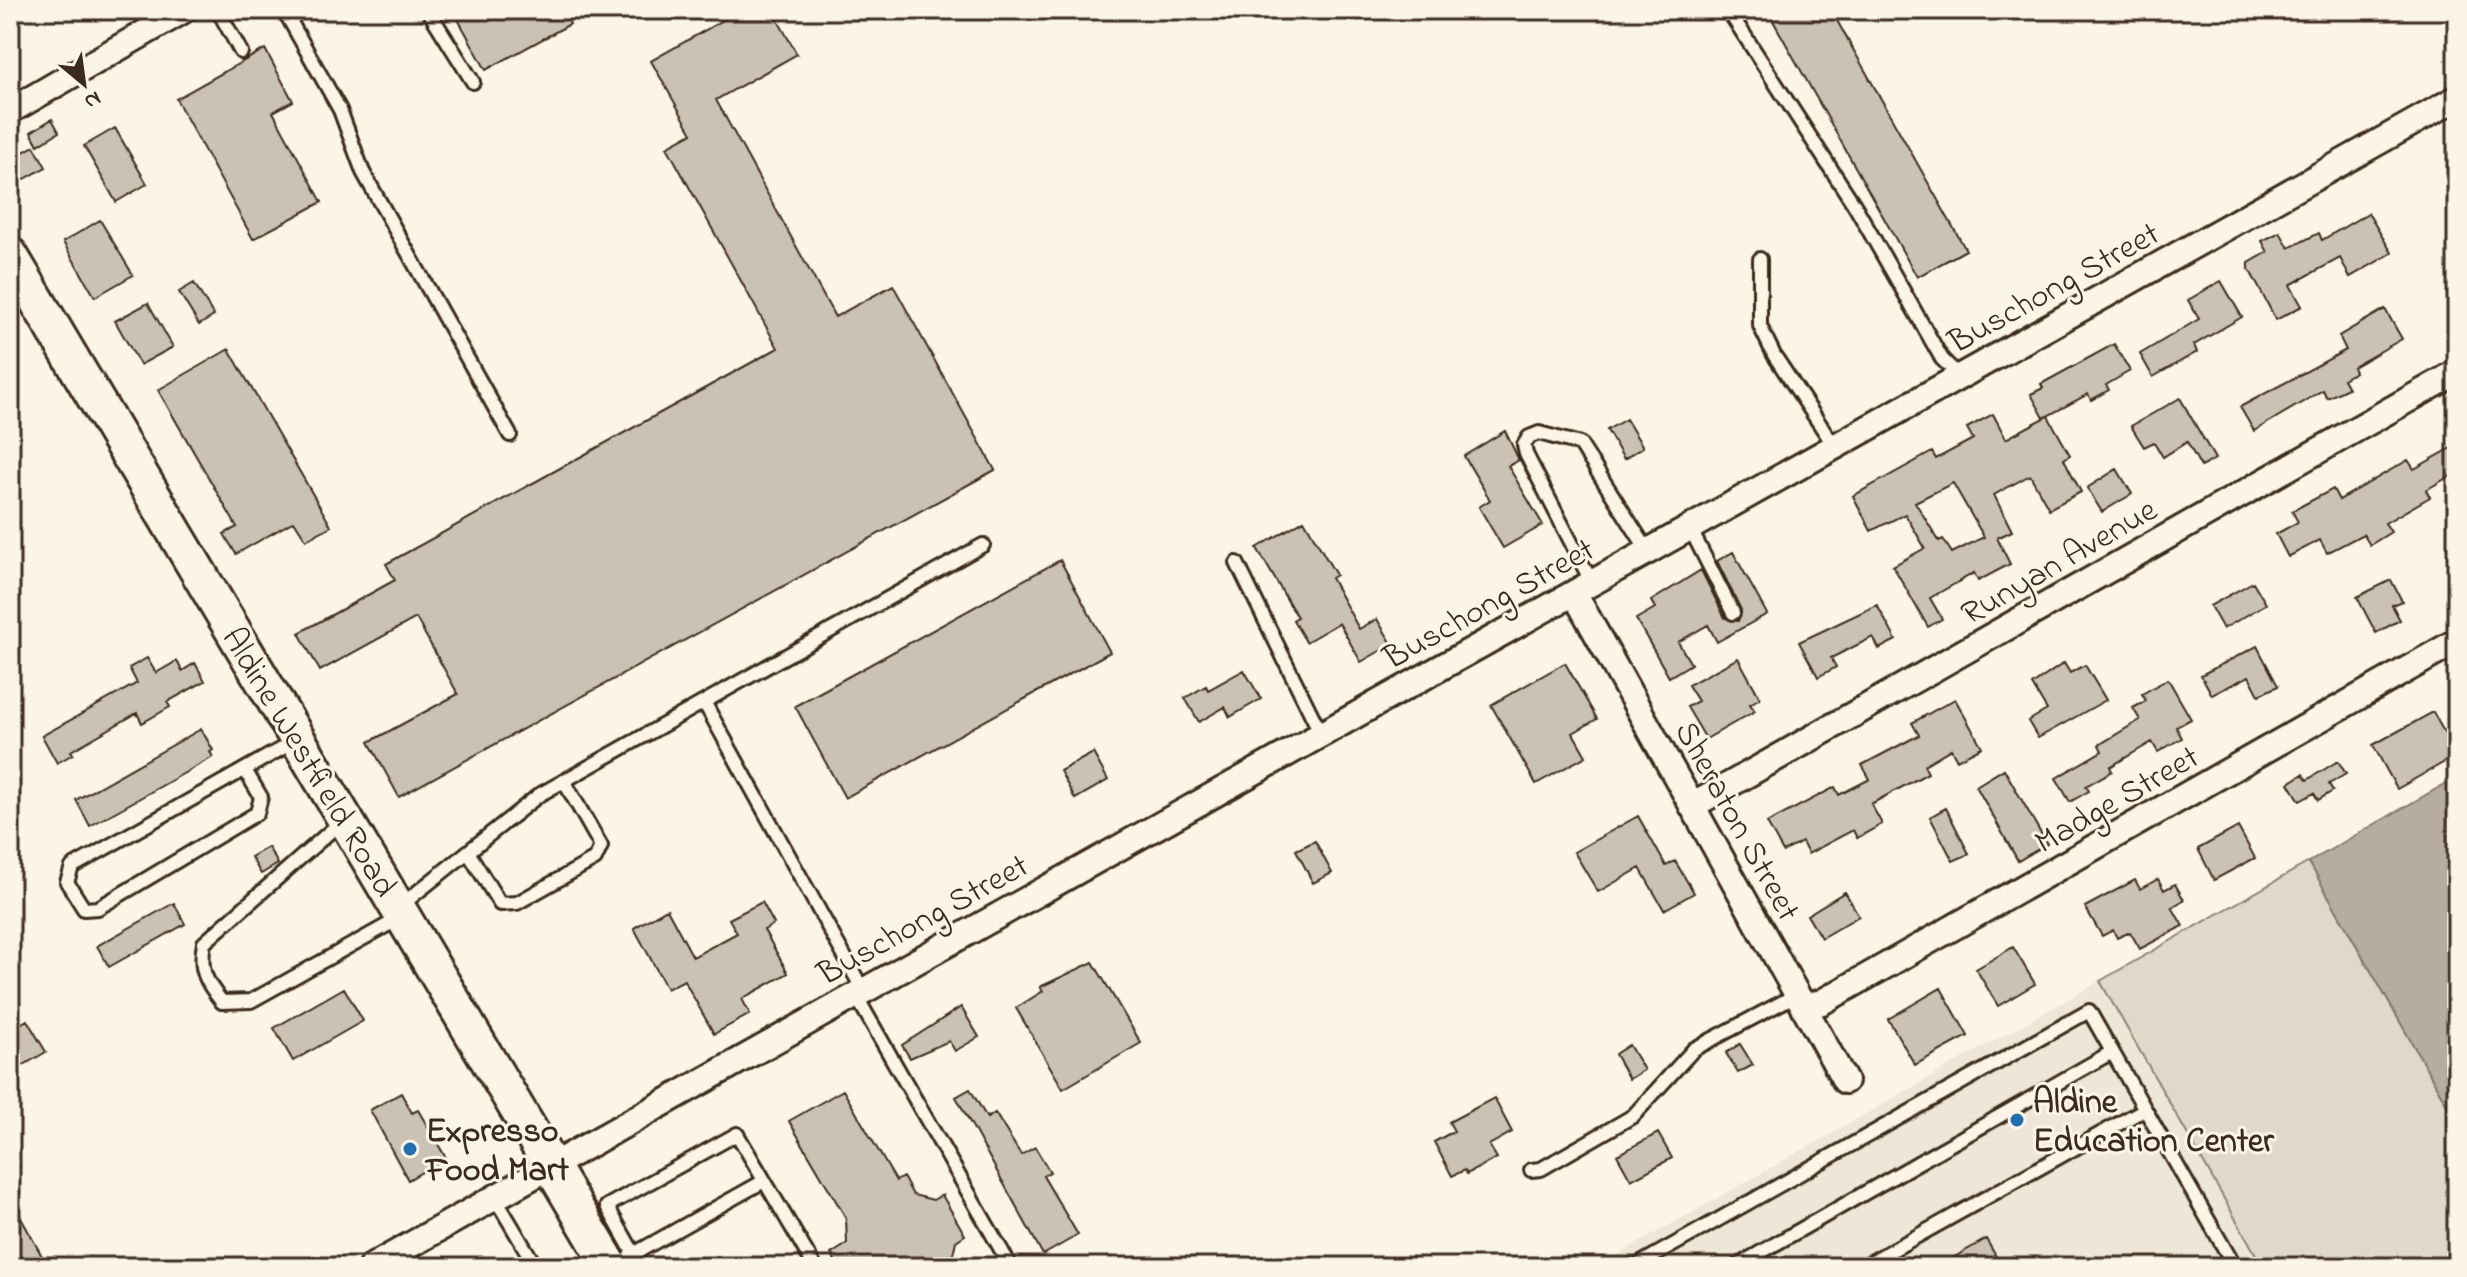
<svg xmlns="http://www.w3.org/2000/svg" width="2467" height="1277" font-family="'Indie Flower',sans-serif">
<rect width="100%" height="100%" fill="#fcf5e5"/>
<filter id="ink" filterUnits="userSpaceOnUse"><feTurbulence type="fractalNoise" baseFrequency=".0125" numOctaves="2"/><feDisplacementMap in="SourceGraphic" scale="16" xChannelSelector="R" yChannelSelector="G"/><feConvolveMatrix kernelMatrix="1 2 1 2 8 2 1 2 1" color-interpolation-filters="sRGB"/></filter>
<g filter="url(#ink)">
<path fill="#eee6d6" d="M2100 981 2263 1267H1596Z"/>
<path fill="#e0d8c8" stroke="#8e8173" stroke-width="2" d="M2309 862 2457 1122V1267H2263L2100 981Z"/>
<path fill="#b7ad9e" stroke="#85796b" stroke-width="2" d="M2457 777V1122L2309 862Z"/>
<path fill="#ccc2b3" stroke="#3b2a1e" stroke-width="2" fill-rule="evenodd" d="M453 10H563L570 24 486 70Z
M741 10H772L797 54 716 100 835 317 893 285 995 470 399 797 369 742 458 694 416 618 320 671 299 633 395 580 386 564 778 348 667 147 692 133 651 61Z
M1767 10H1831L1966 250 1917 277Z
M265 49 293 101 273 112 322 202 253 239 176 99Z
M52 119 59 132 38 145 31 132Z
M115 128 147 184 116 202 84 146Z
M34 146 46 167 16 184 10 173V159Z
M2368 213 2392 253 2350 277 2340 258 2290 285 2302 306 2276 320 2249 269V263L2268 252 2262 241 2280 232 2289 248 2319 233 2322 240Z
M100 220 133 275 95 297 63 242Z
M2221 281 2242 317 2194 345 2197 352 2153 377 2140 354 2199 319 2188 300Z
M194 283 214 316 199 325 179 292Z
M148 303 173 347 140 365 115 321Z
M2385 309 2402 339 2353 367 2355 372 2343 379 2348 388 2327 398 2323 390 2254 431 2240 407 2346 350 2339 336Z
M2114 344 2130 371 2106 385 2109 390 2091 400 2088 394 2044 418 2031 394 2043 388 2041 384Z
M229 349 331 526 306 540 294 521 236 554 224 534 237 527 158 390Z
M2180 398 2215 459 2201 467 2187 442 2163 457 2154 442 2144 447 2131 426Z
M1993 414 2006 439 2048 416 2070 455 2064 459 2081 492 2049 509 2030 475 1994 495 2012 531 1997 538 2010 564 1978 581 1974 573 1930 598 1942 619 1928 627 1893 566 1925 548 1905 514 1871 531 1853 496 1932 452 1936 459 1973 439 1967 428ZM1953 483 1984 537 1952 553 1943 539 1939 541 1915 502Z
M1626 419 1643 447 1624 459 1607 430Z
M1505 431 1519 460 1508 466 1543 525 1503 548 1479 507 1490 500 1464 456Z
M2457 445V472L2426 490 2430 497 2385 523 2391 532 2370 545 2363 534 2327 553 2320 540 2288 557 2276 534 2298 522 2292 511 2333 489 2339 500 2408 460 2414 469Z
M2117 469 2132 494 2102 512 2087 488Z
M1304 520 1336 575 1331 578 1359 629 1377 619 1392 644 1361 662 1339 623 1306 642 1293 620 1297 617 1257 548Z
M1733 552 1767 614 1717 642 1708 625 1678 642 1691 664 1669 677 1636 619 1655 608 1651 601 1701 570 1725 618 1738 621 1741 610 1717 561Z
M1060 560 1110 652 845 798 795 706Z
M2391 580 2402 601 2392 605 2400 620 2376 633 2357 597Z
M2253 582 2266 604 2223 629 2210 606Z
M1877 605 1896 640 1879 649 1873 637 1831 658 1836 667 1818 677 1799 642Z
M2257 646 2278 686 2259 695 2249 676 2212 695 2201 675Z
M147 658 156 673 177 661 182 671 195 663 205 681 167 702 170 707 142 723 137 713 71 751 73 754 57 763 42 736 137 683 129 668Z
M1738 658 1760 698 1750 704 1755 711 1706 739 1687 707 1698 701 1688 685Z
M1565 663 1597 719 1573 733 1586 756 1536 784 1491 705Z
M2064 663 2070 673 2085 665 2106 700 2038 738 2028 721 2047 710 2032 685Z
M1244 670 1261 699 1230 717 1225 707 1199 722 1185 698 1206 686 1208 690Z
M2168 679 2191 719 2176 727 2182 738 2158 752 2152 742 2110 767 2112 771 2086 786 2089 791 2070 802 2056 778 2102 751 2099 745 2140 720 2133 708 2146 701 2142 694Z
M1955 699 1982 747 1957 760 1951 749 1924 765 1928 773 1871 804 1882 824 1857 838 1853 830 1808 854 1802 842 1783 852 1767 823 1835 787 1839 795 1870 779 1862 765 1919 735 1912 723Z
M2433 712 2446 736 2457 730V755L2397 789 2373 745Z
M201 729 213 750 210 752 213 757 90 826 76 800Z
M1093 753 1108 780 1075 799 1060 771Z
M2338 761 2346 774 2329 784 2333 791 2318 800 2314 793 2300 801 2289 783 2303 774 2307 780Z
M2004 769 2047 844 2018 861 1976 786Z
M1946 808 1969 854 1953 861 1930 817Z
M1638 816 1666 866 1675 861 1694 893 1664 910 1640 868 1598 892 1574 852Z
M2238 827 2255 858 2214 880 2198 849Z
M1315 841 1332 873 1313 883 1296 850Z
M268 847 278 864 261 874 251 857Z
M2158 879 2164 890 2175 884 2184 900 2172 907 2183 926 2140 949 2130 932 2117 938 2113 930 2102 936 2085 907 2135 880 2140 889Z
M1845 892 1859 916 1821 938 1807 915Z
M762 902 774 924 764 930 788 973 742 999 750 1014 714 1034 684 980 667 989 634 928 667 909 693 957 737 933 729 919Z
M174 903 185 924 109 967 97 946Z
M2013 947 2035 984 1998 1006 1976 969Z
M1093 962 1141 1043 1063 1089 1016 1008 1043 991 1040 987Z
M344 988 363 1021 293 1061 274 1028Z
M1941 988 1968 1036 1915 1065 1888 1019Z
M961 1007 979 1037 955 1051 949 1041 910 1058 902 1045Z
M27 1020 46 1052 10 1073V1030Z
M1740 1044 1753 1065 1738 1073 1726 1053Z
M1629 1045 1644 1070 1629 1079 1615 1054Z
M970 1089 987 1118 995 1113 1021 1155 1035 1147 1050 1172 1043 1176 1078 1235 1043 1255 956 1097Z
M843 1090 896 1181 903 1177 913 1195 933 1200 942 1195 965 1235 956 1241 950 1267H839L831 1254 847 1244 846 1218 789 1121Z
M401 1093 412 1113 418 1110 446 1158 408 1180 370 1110Z
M1494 1098 1512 1132 1489 1145 1497 1158 1467 1174 1465 1170 1452 1176 1434 1142 1454 1131 1449 1122Z
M1658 1133 1672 1158 1631 1180 1617 1155Z
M10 1198 48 1267H10Z
M1986 1239 2002 1267H1937Z"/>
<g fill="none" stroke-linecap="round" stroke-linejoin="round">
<defs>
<path id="lane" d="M218 10 241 52
M284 10 340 110 363 172 510 435
M428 10 473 82
M1728 10 1855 206 1942 359 1960 377
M1760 259V326L1774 355 1835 447
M1690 528 1733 613
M1237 563 1321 734
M1592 583 1526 454 1524 445 1529 437 1539 433 1580 444 1648 551
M704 702 983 545
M245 770 261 797 257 813 98 908 84 909 67 882 72 867 295 741
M342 821 204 943C199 969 205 981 222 1002L251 1001 400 918
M468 852 500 904 517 903 595 859 601 846 564 781
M400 906 539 795 704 702 863 990
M855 994 1011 1267
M1531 1170 1541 1169 1633 1116 1694 1049 1798 994
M494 1196 536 1267
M634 1254 607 1206 737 1134 815 1267
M630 1256 764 1181
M1634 1267 2089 1011 2235 1267
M1735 1267 2112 1052
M1862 1267 2145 1109"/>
<path id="street" d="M10 111 184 10
M1574 593 1845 1081
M1692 806 2457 372
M1805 1006 1822 1002 2457 641
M371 1267 2457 98"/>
<path id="secondary" d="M10 255 611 1267"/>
</defs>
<use href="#lane" stroke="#3b2a1e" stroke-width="18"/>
<use href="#street" stroke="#3b2a1e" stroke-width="30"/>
<use href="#secondary" stroke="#3b2a1e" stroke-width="40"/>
<use href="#lane" stroke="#fcf5e5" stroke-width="12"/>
<use href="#street" stroke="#fcf5e5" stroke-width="24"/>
<use href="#secondary" stroke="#fcf5e5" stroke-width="34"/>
</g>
</g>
<g fill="#1f6fb2" stroke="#fcf5e5" stroke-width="3">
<circle cx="2017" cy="1120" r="8"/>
<circle cx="410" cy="1149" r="8"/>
</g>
<g text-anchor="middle" stroke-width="6" stroke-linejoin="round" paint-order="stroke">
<g font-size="34" fill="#3b2a1e" stroke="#fcf5e5">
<text transform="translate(2053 286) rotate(-29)" y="12">Buschong Street</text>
<text transform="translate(2058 560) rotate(-30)" y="12">Runyan Avenue</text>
<text transform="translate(1488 602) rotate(-29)" y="12">Buschong Street</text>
<text transform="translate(311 761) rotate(59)" y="12">Aldine Westfield Road</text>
<text transform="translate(2116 798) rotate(-30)" y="12">Madge Street</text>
<text transform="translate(1739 820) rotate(61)" y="12">Sheraton Street</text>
<text transform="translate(922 918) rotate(-29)" y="12">Buschong Street</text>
</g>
<g font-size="34" font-weight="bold" fill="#3b2a1e" stroke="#fcf5e5" text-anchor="start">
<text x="2033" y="1112">Aldine<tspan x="2033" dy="39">Education Center</tspan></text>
<text x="426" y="1141">Expresso<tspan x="426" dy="39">Food Mart</tspan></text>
</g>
</g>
<rect width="2467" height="1277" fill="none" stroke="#fcf5e5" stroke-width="40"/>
<rect x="20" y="20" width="2427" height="1237" fill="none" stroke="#3b2a1e" stroke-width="3" filter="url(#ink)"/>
<g transform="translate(84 84) rotate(151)" stroke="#fcf5e5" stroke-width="6" paint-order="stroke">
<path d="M0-6L14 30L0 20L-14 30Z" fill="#3b2a1e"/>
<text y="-12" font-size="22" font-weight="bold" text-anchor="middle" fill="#3b2a1e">N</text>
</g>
</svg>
